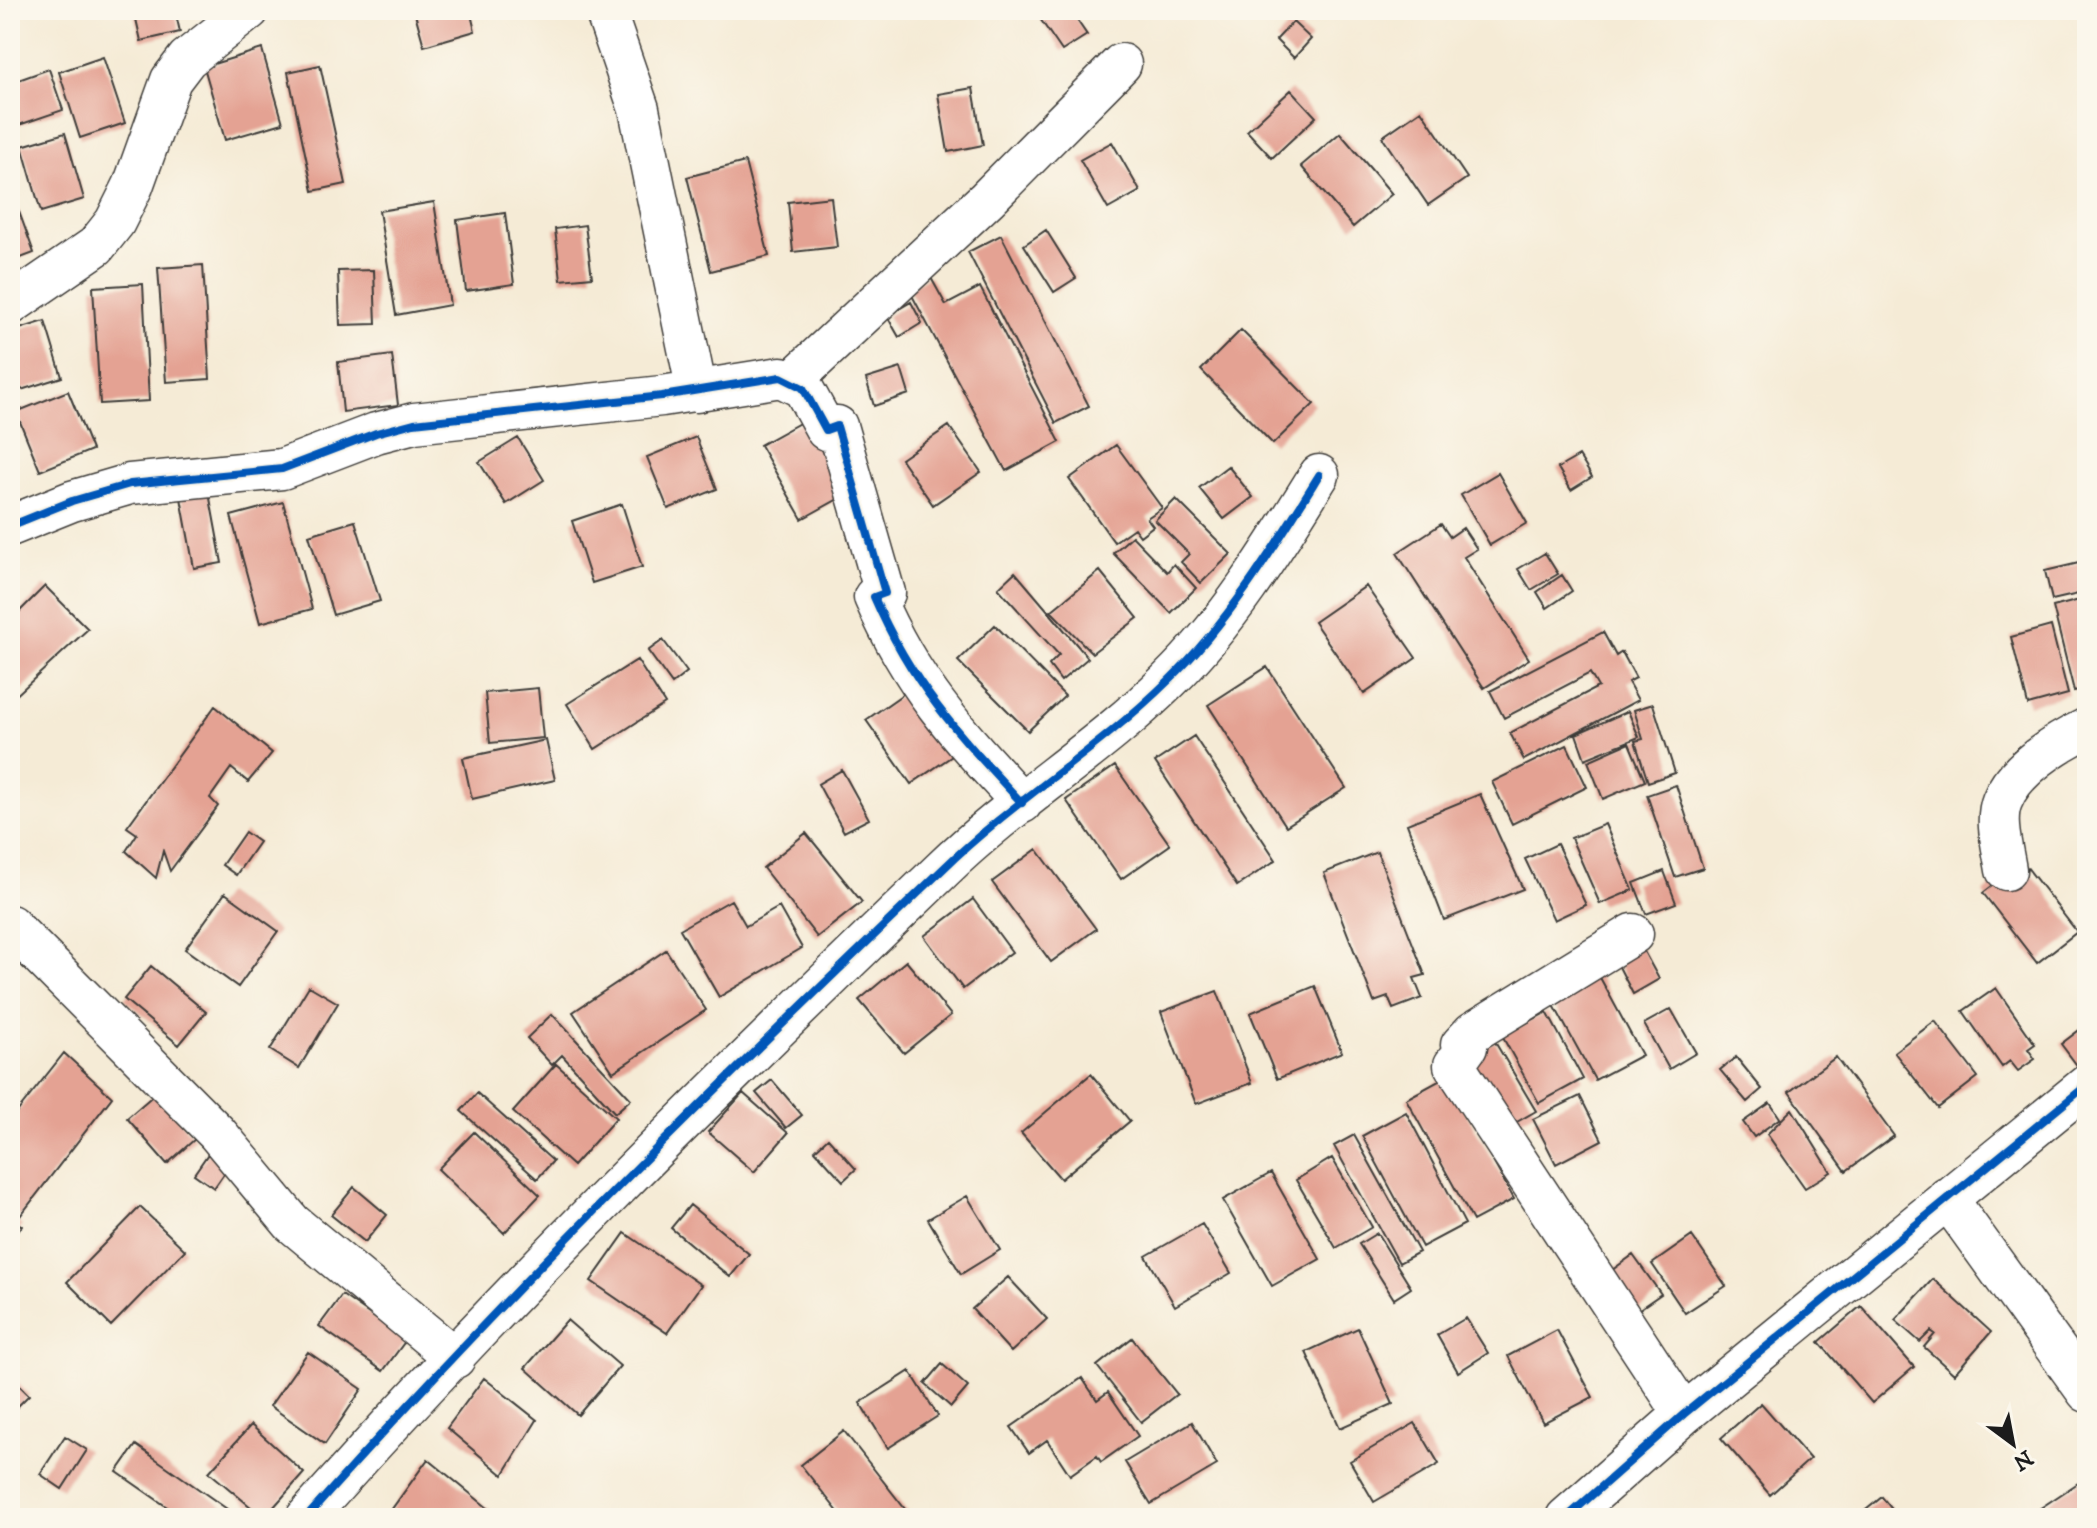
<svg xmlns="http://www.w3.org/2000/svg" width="2097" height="1528" font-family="'IM FELL DW Pica',serif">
<rect width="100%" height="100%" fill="#fbf7ec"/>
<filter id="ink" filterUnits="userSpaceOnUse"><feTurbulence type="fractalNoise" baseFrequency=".0125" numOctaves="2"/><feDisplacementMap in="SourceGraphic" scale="16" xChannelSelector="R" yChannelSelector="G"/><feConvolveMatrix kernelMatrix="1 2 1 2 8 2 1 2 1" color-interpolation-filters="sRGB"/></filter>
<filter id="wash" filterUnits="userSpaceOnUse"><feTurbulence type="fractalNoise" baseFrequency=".006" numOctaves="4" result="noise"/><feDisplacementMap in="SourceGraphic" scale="32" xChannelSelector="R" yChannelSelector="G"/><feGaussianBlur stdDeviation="1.8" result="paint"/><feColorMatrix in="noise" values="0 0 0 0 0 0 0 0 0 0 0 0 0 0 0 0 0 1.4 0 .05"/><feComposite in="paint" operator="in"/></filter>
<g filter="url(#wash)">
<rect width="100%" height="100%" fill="#f5ebd6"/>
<g id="blocks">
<path fill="#e4a293" d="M134 10H175L180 32 141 41Z
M414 10H470L475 31 424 46Z
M1034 10H1070L1087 35 1062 51Z
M1293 22 1311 39 1294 58 1276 40Z
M262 49 283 123 225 140 204 67Z
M103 57 125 123 80 138 59 72Z
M320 65 346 184 313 191 288 72Z
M49 69 63 110 19 125 10 98V83Z
M973 88 983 145 948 152 938 94Z
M1291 90 1316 117 1272 158 1247 131Z
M1421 110 1467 178 1428 205 1382 137Z
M65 133 84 199 41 212 22 146Z
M1340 133 1392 194 1353 227 1301 166Z
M1112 142 1140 191 1108 209 1080 160Z
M745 162 769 256 711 271 687 177Z
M10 187 34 253 10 262Z
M831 197 837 247 793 252 788 202Z
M434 202 450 305 396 315 379 211Z
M505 213 514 284 466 291 457 220Z
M585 225 592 277 561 280 555 229Z
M1046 230 1076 278 1054 292 1024 245Z
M1001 235 1089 406 1056 423 968 252Z
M203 265 210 379 166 382 158 268Z
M374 270 376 324 340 325 338 271Z
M930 276 946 305 980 287 1060 442 1006 471 908 288Z
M143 284 149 401 100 404 93 287Z
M911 302 922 323 899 337 887 316Z
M45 321 62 377 21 390 10 351V332Z
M1241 330 1314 404 1273 444 1201 370Z
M392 355 398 405 343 412 338 362Z
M901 368 909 394 874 406 866 379Z
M68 391 92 450 40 471 16 412Z
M805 420 847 494 802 519 760 445Z
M949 426 981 472 933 505 901 459Z
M696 437 717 489 668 509 647 457Z
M518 438 544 480 506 504 479 462Z
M1116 445 1162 508 1147 518 1153 526 1140 536 1134 528 1114 542 1069 479Z
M1579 456 1592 477 1571 490 1558 468Z
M1228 466 1253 497 1224 519 1199 488Z
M1498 473 1527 523 1490 545 1461 495Z
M207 482 222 563 194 568 179 487Z
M1176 499 1231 554 1201 583 1181 562 1189 554 1155 520Z
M283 502 312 609 260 623 231 516Z
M622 504 642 567 592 583 572 521Z
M355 521 380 601 333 615 309 535Z
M1441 524 1450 537 1463 528 1477 549 1464 557 1529 659 1484 688 1397 553Z
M1132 536 1167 572 1174 564 1196 588 1171 613 1113 553Z
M1545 553 1558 574 1531 590 1518 569Z
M2083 562 2087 592 2052 600 2045 571Z
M1100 571 1138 618 1092 653 1051 611Z
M1015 572 1088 658 1061 681 1049 665 1059 655 998 588Z
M1562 575 1572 591 1547 608 1537 592Z
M45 586 88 629 10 701V621Z
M1366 586 1416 658 1364 694 1314 622Z
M2087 598V688L2074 691 2053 607Z
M995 625 1065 696 1028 731 958 661Z
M2051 626 2068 694 2028 705 2011 637Z
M1603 632 1616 656 1622 652 1636 678 1628 682 1638 700 1524 760 1510 733 1598 687 1590 673 1504 718 1490 691Z
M663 640 687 672 672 684 648 651Z
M637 660 665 704 595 749 567 704Z
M1267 667 1346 788 1286 826 1208 705Z
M916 685 961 750 911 784 866 720Z
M538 688 543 738 490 743 485 693Z
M1653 704 1675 773 1648 782 1635 741 1643 739 1634 710Z
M215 706 272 753 248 782 231 768 210 798 218 806 170 871 163 851 156 878 126 851 137 834 127 827Z
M1628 711 1639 737 1585 759 1576 734Z
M1194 736 1276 860 1237 886 1155 762Z
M546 740 555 780 472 799 463 758Z
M1629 743 1645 781 1603 799 1588 761Z
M1567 745 1587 787 1512 824 1492 782Z
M1115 766 1170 845 1121 879 1066 800Z
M842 770 869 819 844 832 818 784Z
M1676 785 1703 868 1675 877 1647 795Z
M1480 794 1523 889 1444 920 1407 824Z
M1605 824 1633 890 1600 904 1571 838Z
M245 832 259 842 236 875 222 865Z
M806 833 862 902 817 937 763 868Z
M1557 844 1586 905 1554 920 1525 859Z
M1037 849 1096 929 1051 962 992 882Z
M1377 852 1425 975 1414 978 1422 998 1393 1009 1388 997 1374 1002 1324 873Z
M2023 862 2077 932 2037 963 1983 893Z
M1664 871 1676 903 1646 914 1634 883Z
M225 893 278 931 238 987 185 949Z
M973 899 1012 952 963 989 924 936Z
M731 900 746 926 779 907 802 948 719 997 680 929Z
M1641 946 1659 979 1633 994 1615 959Z
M666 950 706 1010 613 1072 573 1012Z
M906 961 951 1015 904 1053 859 1000Z
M151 966 206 1012 179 1045 124 999Z
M1597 972 1642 1055 1595 1080 1550 998Z
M309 986 338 1003 299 1068 270 1050Z
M1315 986 1342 1052 1277 1079 1250 1013Z
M1996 988 2035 1044 2028 1049 2035 1059 2018 1071 2010 1061 2002 1067 1963 1011Z
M1217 991 1252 1083 1196 1104 1161 1012Z
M1671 1009 1696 1053 1669 1069 1644 1024Z
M1547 1012 1583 1079 1539 1103 1502 1036Z
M552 1014 631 1099 615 1113 562 1055 552 1065 527 1038Z
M1935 1021 1978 1077 1938 1108 1894 1052Z
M2082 1028 2087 1034V1062L2079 1068 2061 1044Z
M1495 1042 1536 1111 1508 1127 1468 1057Z
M64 1053 112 1097 20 1216 10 1208V1121Z
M1736 1057 1762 1089 1747 1102 1720 1070Z
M1836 1057 1894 1136 1846 1171 1789 1092Z
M556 1064 616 1118 573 1166 513 1112Z
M1091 1074 1130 1121 1061 1179 1021 1133Z
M1446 1077 1514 1199 1473 1221 1406 1099Z
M772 1080 802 1115 786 1128 756 1093Z
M156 1093 195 1139 167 1164 127 1118Z
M477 1093 553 1161 537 1179 461 1111Z
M743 1093 788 1133 754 1172 708 1132Z
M1580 1096 1602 1140 1556 1164 1533 1119Z
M1770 1103 1780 1118 1754 1137 1743 1122Z
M1792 1109 1831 1172 1805 1188 1767 1134Z
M1406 1112 1465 1224 1422 1247 1362 1136Z
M474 1132 540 1195 504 1233 438 1169Z
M1354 1135 1419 1252 1399 1263 1334 1146Z
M828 1138 856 1169 843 1181 815 1150Z
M210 1151 230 1165 214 1188 194 1174Z
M1332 1158 1372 1227 1336 1248 1296 1180Z
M1271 1173 1320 1259 1272 1286 1223 1200Z
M354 1187 387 1215 365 1242 331 1215Z
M967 1196 1000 1250 961 1274 928 1219Z
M690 1205 749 1254 730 1277 671 1228Z
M140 1207 185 1250 111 1326 67 1282Z
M10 1217 22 1226 10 1242Z
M1202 1224 1231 1273 1175 1306 1146 1256Z
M625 1233 701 1285 667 1333 591 1281Z
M1377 1233 1411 1288 1394 1299 1359 1244Z
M1692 1236 1726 1286 1685 1313 1652 1264Z
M1633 1255 1661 1294 1635 1312 1608 1273Z
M1008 1277 1047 1319 1011 1352 972 1309Z
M1933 1279 1991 1332 1954 1374 1924 1347 1935 1334 1931 1331 1920 1342 1895 1320Z
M342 1295 406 1340 383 1371 319 1326Z
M1861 1306 1914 1367 1872 1403 1819 1342Z
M1466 1318 1488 1353 1458 1372 1437 1335Z
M567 1320 620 1366 578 1415 525 1368Z
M1358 1328 1393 1404 1340 1428 1306 1352Z
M1557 1330 1593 1397 1543 1423 1508 1356Z
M1132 1338 1177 1394 1141 1422 1097 1366Z
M308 1352 362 1389 325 1444 270 1406Z
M942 1364 968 1387 951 1407 925 1384Z
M910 1371 938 1416 888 1448 860 1403Z
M10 1376 29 1395 10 1414Z
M484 1378 537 1420 503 1475 447 1428Z
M1082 1378 1097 1400 1108 1392 1138 1436 1101 1462 1097 1456 1070 1475 1047 1440 1029 1453 1011 1427Z
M1761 1403 1810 1459 1770 1495 1721 1438Z
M1192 1422 1217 1465 1151 1504 1125 1462Z
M1415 1423 1439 1464 1374 1502 1350 1461Z
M251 1425 304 1473 264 1518 209 1472Z
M844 1431 912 1518H843L801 1465Z
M65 1436 87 1450 62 1489 40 1474Z
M136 1445 237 1516 236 1518H183L117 1472Z
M428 1459 500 1518H394L389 1513Z
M2087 1477V1518H2032L2030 1515Z
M1882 1497 1899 1518H1856Z"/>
</g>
</g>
<g filter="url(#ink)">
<use href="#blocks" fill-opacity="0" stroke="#3d3b38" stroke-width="2"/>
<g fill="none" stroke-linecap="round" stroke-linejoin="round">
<defs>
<path id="minor" d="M605 10 639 109 697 392
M10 305 96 246 115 222 133 186 171 80 187 59 249 10
M792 381 987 199 1121 64
M10 526 72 501 130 484 282 469 376 433 414 423 662 396 781 377 803 388 826 430 837 426 885 593 874 597C912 685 958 734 1022 803
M2006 870C2003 850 1994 821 2002 801 2014 769 2058 742 2087 728
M10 925 217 1133 292 1223 455 1358
M1633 934 1473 1032 1461 1045 1467 1047 1454 1065 1684 1414
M1947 1198 2087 1392
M306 1518C507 1291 724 1079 943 869 1013 801 1098 750 1168 681 1229 622 1275 546 1319 475
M1566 1518 1684 1414 2087 1085"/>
</defs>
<use href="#minor" stroke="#3d3b38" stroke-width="43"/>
<use href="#minor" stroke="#fff" stroke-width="40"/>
<defs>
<path id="cycleway" d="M10 526 72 501 130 484 282 469 376 433 414 423 662 396 781 377 803 388 826 430 837 426 885 593 874 597C912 685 958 734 1022 803
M306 1518C507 1291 724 1079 943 869 1013 801 1098 750 1168 681 1229 622 1275 546 1319 475
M1566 1518 1684 1414 2087 1085"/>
</defs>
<use href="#cycleway" stroke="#fbf7ec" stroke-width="13"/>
<use href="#cycleway" stroke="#0057b8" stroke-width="8"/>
</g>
</g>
<rect width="2097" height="1528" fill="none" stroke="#fbf7ec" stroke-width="40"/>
<g transform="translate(2013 1444) rotate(148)" stroke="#fbf7ec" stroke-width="6" paint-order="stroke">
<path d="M0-6L14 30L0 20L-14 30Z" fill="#1c1c1c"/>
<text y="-12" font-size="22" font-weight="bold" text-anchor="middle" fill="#1c1c1c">N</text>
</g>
</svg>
